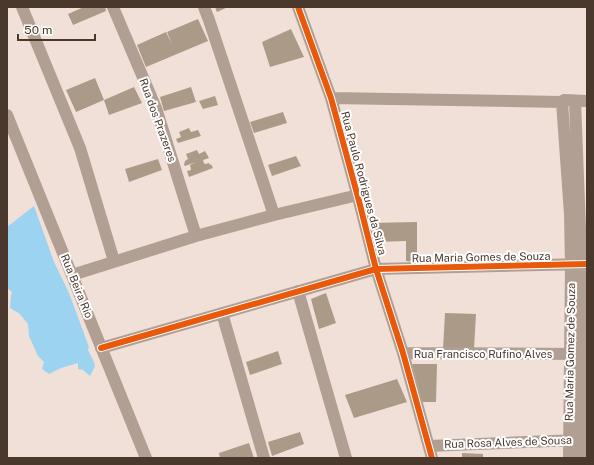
<svg xmlns="http://www.w3.org/2000/svg" width="594" height="465" font-family="'Public Sans',sans-serif">
<rect width="100%" height="100%" fill="#f1e0d7"/>
<path fill="#9cd3f0" d="M34 206 54 262 69 293 89 347 88 350 94 362 95 366 90 376 83 370 78 369V363L61 368 49 374 42 369 44 362 38 356 29 336 28 324 20 314 10 308 11 296 12 292 7 288V227Z"/>
<path fill="#ab9a88" d="M84 7H105L106 11 73 25 68 14Z
M215 7H228L217 12Z
M198 19 208 41 146 67 137 45 166 32 172 44 167 32Z
M291 29 304 57 270 67 262 42Z
M95 78 104 100 76 112 66 90Z
M134 87 142 103 109 115 104 100Z
M191 87 196 102 164 111 160 97Z
M215 96 218 105 203 109 199 101Z
M283 112 287 123 254 133 250 122Z
M189 128 191 132 198 130 201 136 178 143 176 139 181 137 179 132Z
M197 150 199 154 205 151 209 158 203 160 204 163 205 164 209 163 210 165 211 164 213 168 189 177 187 171 191 170 190 165 196 162 185 166 184 165 185 161 188 159 186 154Z
M296 156 301 166 272 176 268 165Z
M158 159 162 170 129 182 125 169Z
M417 222V262L406 261V241L374 242 369 223Z
M326 293 336 323 319 329 311 299Z
M445 313 476 314 474 349H443Z
M278 351 282 364 250 375 246 362Z
M412 364H437L436 402H422Z
M397 379 407 402 354 418 345 395Z
M300 432 304 444 272 456 268 442Z
M249 443 254 458H220L219 453Z
M462 453 483 454V458H462Z"/>
<g fill="none" stroke-linecap="round" stroke-linejoin="round">
<path stroke="#b29f93" stroke-width="12" d="M22 7 80 148 114 261
M113 7 156 108 196 236
M204 7 209 20 274 215
M298 7 331 98 359 201 376 269 403 353 432 458
M331 98 562 102 564 100 587 101
M575 101 580 228V458
M562 102 570 214 571 265 569 458
M7 115 146 458
M72 275 196 236 274 215 358 195
M298 291 346 458
M222 313 264 458
M101 348 376 269 587 264
M403 353 578 354
M429 446 576 440"/>
<defs>
<path id="cycleway" d="M298 7 331 98 359 201 376 269 403 353 432 458
M101 348 376 269 587 264"/>
</defs>
<use href="#cycleway" stroke="#fff" stroke-width="8"/>
<use href="#cycleway" stroke="#e8590c" stroke-width="6"/>
</g>
<g text-anchor="middle" stroke-width="4" stroke-linejoin="round" paint-order="stroke">
<g font-size="11" fill="#4b382c" stroke="#fff">
<text transform="translate(158 120) rotate(70)" y="4">Rua dos Prazeres</text>
<text transform="translate(364 183) rotate(75)" y="4">Rua Paulo Rodrigues da Silva</text>
<text transform="translate(481 257) rotate(-1)" y="4">Rua Maria Gomes de Souza</text>
<text transform="translate(77 286) rotate(68)" y="4">Rua Beira Rio</text>
<text transform="translate(570 352) rotate(-89)" y="4">Rua Maria Gomez de Souza</text>
<text x="483" y="358">Rua Francisco Rufino Alves</text>
<text transform="translate(508 442) rotate(-2)" y="4">Rua Rosa Alves de Sousa</text>
</g>
</g>
<rect width="594" height="465" fill="none" stroke="#4b382c" stroke-width="16"/>
<path d="M18 34v6h77v-6" fill="none" stroke="#4b382c" stroke-width="2"/>
<text x="24" y="34" font-size="12" fill="#4b382c" stroke="#ffffff" stroke-width="3" paint-order="stroke">50 m</text>
</svg>
